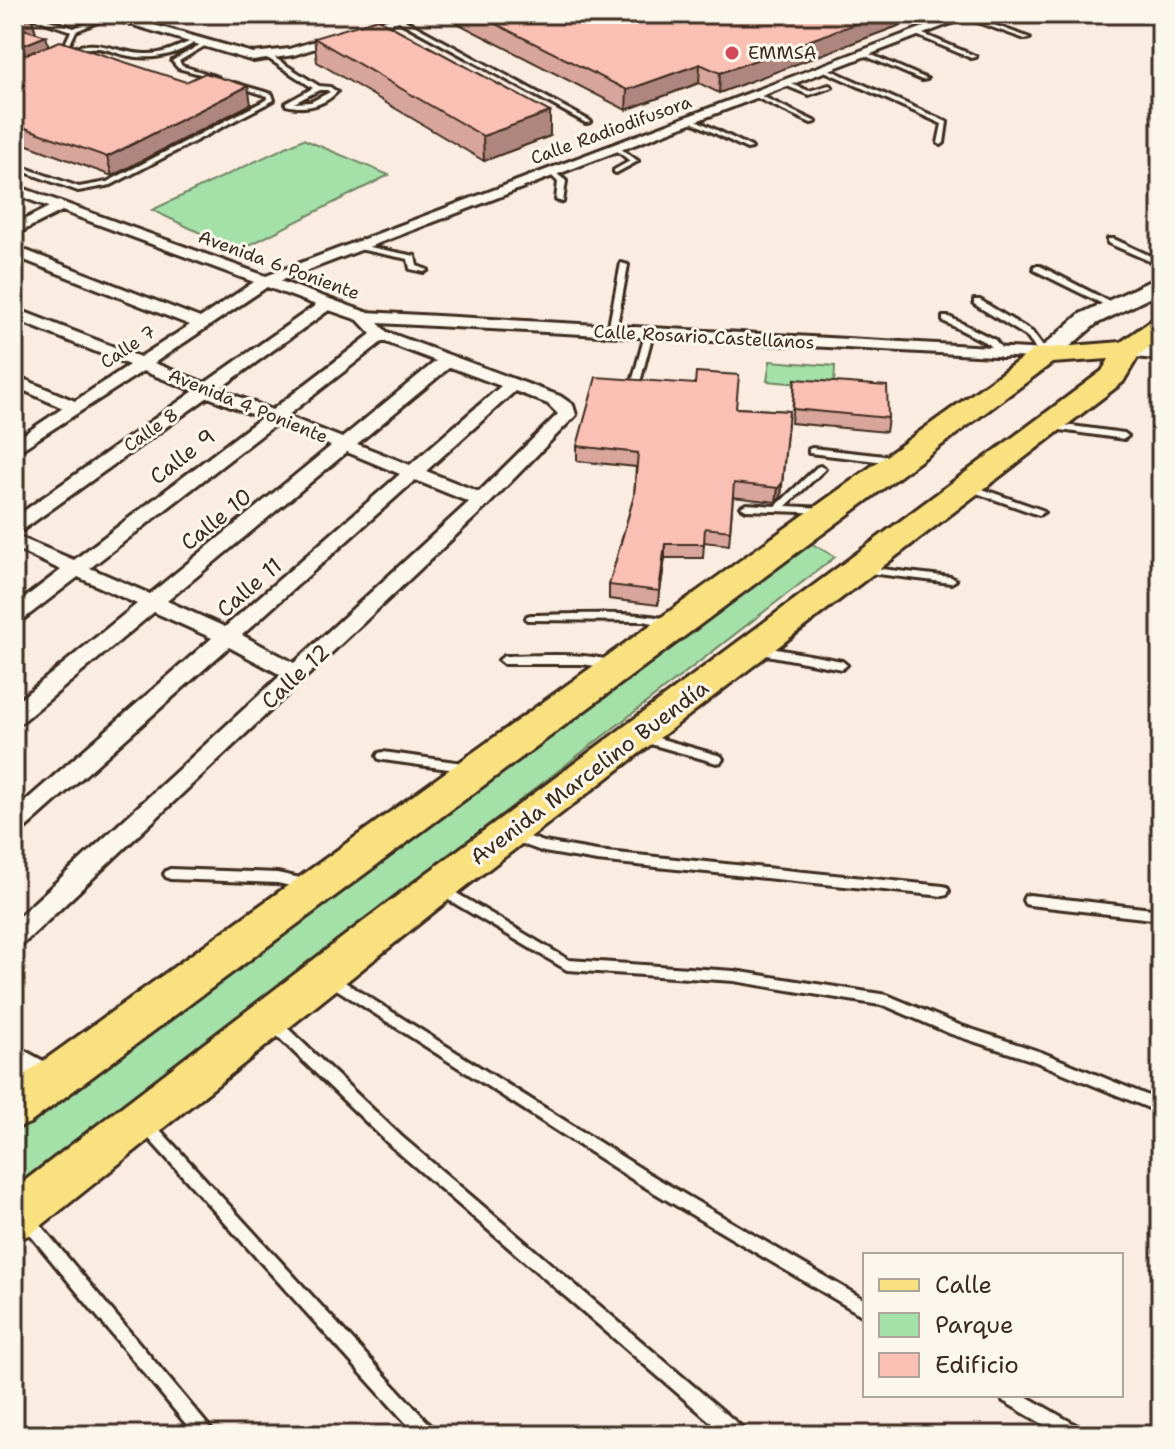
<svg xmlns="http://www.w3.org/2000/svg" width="1175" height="1449" font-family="'Shantell Sans',sans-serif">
<rect width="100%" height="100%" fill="#fbece1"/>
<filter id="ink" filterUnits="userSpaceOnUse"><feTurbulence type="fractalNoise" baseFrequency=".0125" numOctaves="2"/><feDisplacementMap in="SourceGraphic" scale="16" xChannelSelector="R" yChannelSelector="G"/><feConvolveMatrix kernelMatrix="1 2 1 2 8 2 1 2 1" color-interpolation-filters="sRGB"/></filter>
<g filter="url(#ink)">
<path fill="#a4e1a8" stroke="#708663" stroke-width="2" d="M303 139 389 175 238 251 152 210Z
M770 361 835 366 834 387 767 381Z
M802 538 835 557 14 1191V1117Z"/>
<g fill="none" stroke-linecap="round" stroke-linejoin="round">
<defs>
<path id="lane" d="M21 14H30L74 28 107 15 112 16 76 31 68 48 59 52 56 50 64 46 71 31Z
M1058 14H1067L1081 20 1076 21Z
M963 15H967L1030 38 1025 39 963 17Z
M399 17 590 121 591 122 586 123 397 20 396 19Z
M916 31 975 56 976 57 971 58 914 34 913 33Z
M189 42 194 43C172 57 147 61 121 54 111 51 101 47 90 48 82 48 74 51 66 54L63 52C97 35 113 53 145 54 161 55 175 48 189 42Z
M203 43 208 44 179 61 182 66 218 77V79L178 68 172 61Z
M861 52H865L927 79 922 80 861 54Z
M266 55H270L319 86 330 87 337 92C323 106 305 110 286 105V103L313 88 266 57ZM319 90H327L330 92 311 102 294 103Z
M820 67H824L947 122 944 143 941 145 938 143 942 124 820 69Z
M784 81 809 91 829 85 832 87 809 95 782 84 781 83Z
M234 83 272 94 274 100 111 185 78 191 14 168V164L79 187 107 182 268 99 267 96 234 85Z
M753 94H757L816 122 811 123 753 96Z
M692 118 751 147 752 148 747 149 690 121V119Z
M617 146 638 161 616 173 614 172V170L630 161 615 149V147Z
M549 171H553L566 181 563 202 556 200 558 182 549 173Z
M1108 239H1114L1161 261V266L1108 243Z
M354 244 415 256 417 266 428 270 424 272 410 269 408 259 354 248Z
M621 263 628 265 616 331 612 333 608 331Z
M1034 266H1040L1118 306 1111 308 1034 270Z
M974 300H980L1032 332 1049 355 1048 357H1042L1026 336 974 304Z
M943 317H949L995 340 1007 355 1006 357H1000L989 344 943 321Z
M646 331H652L653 333 639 386 635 389 631 386Z
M1049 423 1124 433 1128 436 1124 439 1046 428V424Z
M812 448 894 457 899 460 894 463 809 453V449Z
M820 466 825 469 823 471 786 506 825 508 830 511 828 513 746 510 741 507 746 504 776 506 817 467Z
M968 484 1042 510 1044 512 1039 515 1036 514 965 489 963 487Z
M864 567 951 577 956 580 951 583 861 572 859 570Z
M531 615C560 615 655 609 675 623L670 626 643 621 527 620 526 618 527 616Z
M760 646 842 661 847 665 842 669 756 653 755 650 756 647Z
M504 656C528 656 599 651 616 664L611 668 581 664H504L499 660Z
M644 734 721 756 723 759 721 762 717 763 640 741 638 738 640 735Z
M383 752 470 764 474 765 476 768 474 771 470 772 383 760 379 759 377 756 379 753Z
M512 831 544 842 597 851 943 886 947 887 949 891 947 895 943 896 597 861 544 852 508 839 506 836 508 833Z
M170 869 277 873 305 879 309 881 311 884 309 887 305 889 277 883 170 879 166 877 164 874 166 871Z
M441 884 569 960 734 971 887 995 959 1025 1041 1052 1161 1101V1113L1034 1061 951 1034 886 1006 734 981 567 970 437 893 435 889 437 885Z
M1029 895 1161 910V920L1029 905 1025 904 1023 900 1025 896Z
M332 974 648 1173 865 1300V1317L638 1183 327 983 326 979 327 975Z
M274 1018 279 1020 401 1136 744 1429 746 1435H726L391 1146 269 1028 267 1024 269 1020Z
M146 1119 151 1120 434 1429 436 1435H417L141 1130 139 1125 141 1120Z
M27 1213 32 1215 211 1429 213 1435H195L22 1225 20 1220 22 1215Z
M1001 1395H1024L1083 1429 1085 1435H1062L1003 1401Z"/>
<path id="street" d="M96 14H115L253 53 289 49 403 14H421L294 55 253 61Z
M958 14H975L280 281 366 312 1045 350 1053 355 1051 359 378 323 387 332 560 396 573 405 576 415 489 504 23 944 14 947V921L281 675 229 647 22 831 14 834V811L212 638 154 612 22 722 14 724V704L137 604 78 577 21 621 14 623V606L61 570 14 548V535L74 560 261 418 208 397 21 531 14 533V518L194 391 143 371 14 454V441L63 408 14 386V375L75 401 129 365 14 319V308L140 357 190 325 14 256V246L200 318 254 282 62 211 14 235V225L49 207 14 194V185L266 276ZM267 287 316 305 205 383 154 363ZM329 310 358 320 371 334 272 410 219 389ZM383 341 436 361 342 438 287 416ZM450 367 501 386 410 465 357 444ZM515 391 548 404 558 414 479 492 426 471ZM276 424 331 446 150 594 90 568ZM347 452 400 474 225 627 167 601ZM415 480 469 502 294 663 242 635Z
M14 1045 62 1071 66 1080 62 1089 52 1092 14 1071Z"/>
<path id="secondary" d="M1161 276V292L1096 324 1054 360H1036L1033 355 1080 314Z
M1128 343 1161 346V360L1120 355 1116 350 1120 345Z"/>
<path id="primary" d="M1161 318V338L1139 355 1123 382 451 898 31 1234 14 1241V1189L423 876 1102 371 1109 359 1052 363 30 1123 14 1129V1082L1035 349 1121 342 1152 320Z"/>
</defs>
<use href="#lane" stroke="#3b2a1e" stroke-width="6"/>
<use href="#street" stroke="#3b2a1e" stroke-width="6"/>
<use href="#secondary" stroke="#3b2a1e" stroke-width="6"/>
<use href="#primary" stroke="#3b2a1e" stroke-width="6"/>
<use href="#lane" fill="#fbf7ec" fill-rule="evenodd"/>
<use href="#street" fill="#fbf7ec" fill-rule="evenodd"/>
<use href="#secondary" fill="#fbf7ec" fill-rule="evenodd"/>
<use href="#primary" fill="#fae180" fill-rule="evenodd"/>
</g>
<path fill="#d7a59b" stroke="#3b2a1e" stroke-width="2" d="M14 14 31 16 36 33 46 36 48 45 251 104 112 176 14 140Z
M453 14H930L719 93 699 83 626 110 453 21Z
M314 38 550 136 484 161 317 62Z
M795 379 888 418 886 432 791 423Z
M736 408 789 411 781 497 776 502 733 497 729 545 704 542 703 558H665L658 605 609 599V585L634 496 636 467 577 461V446Z"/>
<path fill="#af867e" stroke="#3b2a1e" stroke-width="2" d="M882 14H930L719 93 720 73Z
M31 16 36 33 14 36V23Z
M46 36 50 53 14 69V49Z
M700 64 699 83 626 110 627 90Z
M248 86 251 104 112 176 107 157Z
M550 112V136L484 161 483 136Z
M782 483 781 497 776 502 778 488Z
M665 544V558L658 605 659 591Z"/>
<path fill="#fac0b4" stroke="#3b2a1e" stroke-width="2" d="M14 14H25L31 16 14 23Z
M476 14H882L720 73 700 64 627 90Z
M378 19 550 112 483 136 314 38Z
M14 26 46 36 14 49Z
M60 41 186 82 205 73 248 86 107 157 14 124V59Z
M696 372 739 375 736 408 789 411 782 483 778 488 734 483 730 531 705 528 704 544H665L659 591 609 585 634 496 638 453 577 446 596 377 695 384Z
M795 379 887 386 888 418 793 409Z"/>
</g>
<circle fill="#d1495b" stroke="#fbf7ec" stroke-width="3" cx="732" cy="53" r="8"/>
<g text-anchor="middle" stroke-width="6" stroke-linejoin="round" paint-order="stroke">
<g font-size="18" fill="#3b2a1e" stroke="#fbf7ec" text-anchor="start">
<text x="748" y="59">EMMSA</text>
</g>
<g font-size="18" fill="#3b2a1e" stroke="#fbf7ec">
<text transform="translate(611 130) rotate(-20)" y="6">Calle Radiodifusora</text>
<text transform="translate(279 265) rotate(20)" y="6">Avenida 6 Poniente</text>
<text transform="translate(704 337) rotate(3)" y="6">Calle Rosario Castellanos</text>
<text transform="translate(128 347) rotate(-34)" y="6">Calle 7</text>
<text transform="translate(248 406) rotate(22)" y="6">Avenida 4 Poniente</text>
<text transform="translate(151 430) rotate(-35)" y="6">Calle 8</text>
</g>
<g font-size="22" fill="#3b2a1e" stroke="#fbf7ec">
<text transform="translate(182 456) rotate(-38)" y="8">Calle 9</text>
<text transform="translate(216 519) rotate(-39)" y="8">Calle 10</text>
<text transform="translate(249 587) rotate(-41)" y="8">Calle 11</text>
<text transform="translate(295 676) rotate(-43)" y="8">Calle 12</text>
<text transform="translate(589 772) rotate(-37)" y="8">Avenida Marcelino Buendía</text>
</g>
</g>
<rect width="1175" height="1449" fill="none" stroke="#fbf7ec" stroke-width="48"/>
<rect x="24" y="24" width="1127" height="1401" fill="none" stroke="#3b2a1e" stroke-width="3" filter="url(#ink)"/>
<rect x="863" y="1253" width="260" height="144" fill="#fbf7ec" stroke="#aea59a" stroke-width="2"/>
<rect x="879" y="1279" width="40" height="12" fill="#fae180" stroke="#aea59a" stroke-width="2"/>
<text x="935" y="1293" font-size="24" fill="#3b2a1e">Calle</text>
<rect x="879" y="1313" width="40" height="24" fill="#a4e1a8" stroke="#aea59a" stroke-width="2"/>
<text x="935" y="1333" font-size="24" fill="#3b2a1e">Parque</text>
<rect x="879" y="1353" width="40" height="24" fill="#fac0b4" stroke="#aea59a" stroke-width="2"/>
<text x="935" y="1373" font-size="24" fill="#3b2a1e">Edificio</text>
</svg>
